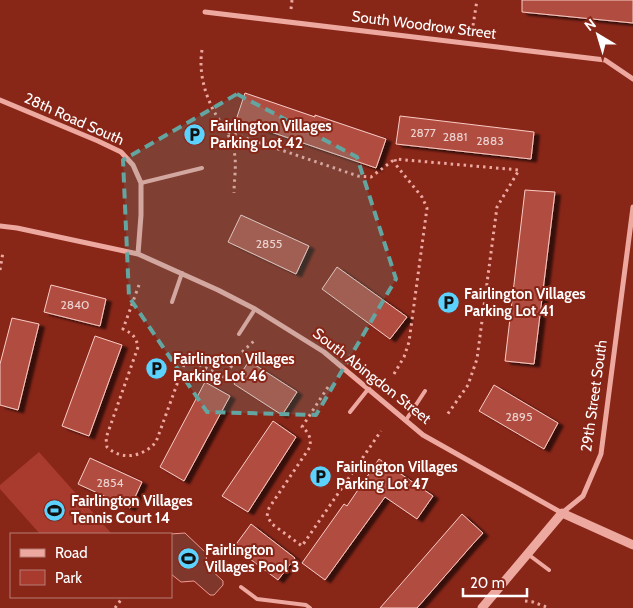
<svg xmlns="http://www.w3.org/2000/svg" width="633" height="608" font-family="Cabin,sans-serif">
<defs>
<filter id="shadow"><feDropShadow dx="5.5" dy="3" stdDeviation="1" flood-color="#0009"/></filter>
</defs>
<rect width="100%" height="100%" fill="#882618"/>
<path fill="#a83b2e" d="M39 452 111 533 113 532 110 534H40L0 489V485Z"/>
<path fill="#7f362b" stroke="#f09b92" d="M185 533 206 553 207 566 223 581V585L214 595H210L194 581 181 582 171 574 170 534Z"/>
<path fill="#b14d40" stroke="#facbc5" filter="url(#shadow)" d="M522 0H633V23L522 12Z
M245 93 315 117V115L386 139 376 168 236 120Z
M400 116 534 132 531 159 396 144Z
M525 190 555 192 534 364 505 361Z
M241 215 309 246 296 274 228 242Z
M337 267 407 317 390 339 322 289Z
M51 285 106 299 100 326 44 312Z
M12 318 39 324 18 410 0 405V364Z
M95 336 122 345 89 436 62 426Z
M249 361 297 392 282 415 234 384Z
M205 382 230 396 184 481 160 467Z
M494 385 558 423 544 449 479 411Z
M273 421 296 437 248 512 222 496Z
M90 458 142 482 130 508 78 484Z
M379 459 433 496 417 519 385 497 325 580 302 563 344 504 347 506Z
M462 514 483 533 472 545 417 608H380Z
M251 524 295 558 278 580 234 547Z"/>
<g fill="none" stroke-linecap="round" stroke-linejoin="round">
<path stroke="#eda8a0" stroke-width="3" stroke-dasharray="2.5 4" stroke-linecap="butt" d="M291 9 292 0
M472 32 477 0
M202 50C199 68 203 87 210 103 217 120 230 132 234 151 237 163 234 180 234 193
M228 132 358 176 371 177 395 159
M0 270 3 252
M139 285 123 329C133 334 136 337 138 347L106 438 107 447C122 461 143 457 156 442L184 365 189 361 196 363 224 377 240 354 256 339
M394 374 404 357 409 342 427 208 422 197 396 165 395 159 519 170 497 207 477 359 468 385 447 415
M328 387 302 427C309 433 311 437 310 447L269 508 267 516 272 524 302 546 381 431
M525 601 533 602 549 608
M115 608 123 597"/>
<path stroke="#eda8a0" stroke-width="4" d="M141 183 202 168
M172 302 182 273
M239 334 255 309
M350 412 369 388
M406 420 425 391
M529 555 549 570
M241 587 257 599 306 605 310 608"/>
<path stroke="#eda8a0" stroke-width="5" d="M205 12 605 60 633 79
M0 100 98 141 121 152 133 165 141 183V215L138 254
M0 226 17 228 138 254 218 290 255 309 324 352 423 435 562 513 583 496 601 454 633 207"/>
<path stroke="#eda8a0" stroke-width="9" d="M482 608 562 513 633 545"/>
</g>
<path fill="#63a6a1" fill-opacity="0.2" stroke="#63a6a1" stroke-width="4" stroke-dasharray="10 6" stroke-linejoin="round" d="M237 94 357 157 396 279 316 415 207 412 129 297 123 160Z"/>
<defs>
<symbol id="parking-disc" viewBox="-11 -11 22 22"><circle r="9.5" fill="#5cd2ff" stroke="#882618"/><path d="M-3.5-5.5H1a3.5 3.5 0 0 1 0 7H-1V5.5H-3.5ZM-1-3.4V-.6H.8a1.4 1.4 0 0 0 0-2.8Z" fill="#111"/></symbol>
<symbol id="stadium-disc" viewBox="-11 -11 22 22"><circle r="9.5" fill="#5cd2ff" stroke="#882618"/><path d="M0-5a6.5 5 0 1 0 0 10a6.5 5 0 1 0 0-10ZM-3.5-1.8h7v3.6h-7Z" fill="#111"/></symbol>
</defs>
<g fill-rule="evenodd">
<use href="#parking-disc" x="182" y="122" width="25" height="25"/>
<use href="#parking-disc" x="436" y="290" width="25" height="25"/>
<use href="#parking-disc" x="144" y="356" width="25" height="25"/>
<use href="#parking-disc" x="308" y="464" width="25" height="25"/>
<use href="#stadium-disc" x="42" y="498" width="25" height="25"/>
<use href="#stadium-disc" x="176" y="546" width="25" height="25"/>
</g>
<g text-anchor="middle" stroke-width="4" stroke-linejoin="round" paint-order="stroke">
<g font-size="12" fill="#ecd2cf">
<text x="423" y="137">2877</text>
<text x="455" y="141">2881</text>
<text x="490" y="145">2883</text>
<text x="269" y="248">2855</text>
<text x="75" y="309">2840</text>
<text x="519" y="421">2895</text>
<text x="110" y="487">2854</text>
</g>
<g font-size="15" fill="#fff" stroke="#882618">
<text transform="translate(424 25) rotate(7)" y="5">South Woodrow Street</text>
<text transform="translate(74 119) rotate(24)" y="5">28th Road South</text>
<text transform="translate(372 376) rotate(38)" y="5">South Abingdon Street</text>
<text transform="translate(594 396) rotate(-82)" y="5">29th Street South</text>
</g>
<g font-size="15" font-weight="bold" fill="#fff" stroke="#882618" text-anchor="start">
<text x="210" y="131">Fairlington Villages<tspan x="210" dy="17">Parking Lot 42</tspan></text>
<text x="464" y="299">Fairlington Villages<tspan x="464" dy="17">Parking Lot 41</tspan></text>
<text x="173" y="364">Fairlington Villages<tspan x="173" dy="17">Parking Lot 46</tspan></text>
<text x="336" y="472">Fairlington Villages<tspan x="336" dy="17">Parking Lot 47</tspan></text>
<text x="71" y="506">Fairlington Villages<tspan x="71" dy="17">Tennis Court 14</tspan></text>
<text x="205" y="555">Fairlington<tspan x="205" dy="17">Villages Pool 3</tspan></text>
</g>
</g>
<rect x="10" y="533" width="162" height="65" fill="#882618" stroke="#b87d74"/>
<rect x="20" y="549" width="25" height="8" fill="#eda8a0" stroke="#b87d74"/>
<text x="55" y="558" font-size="15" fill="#ffffff">Road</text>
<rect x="20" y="570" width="25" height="15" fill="#a83b2e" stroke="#b87d74"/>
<text x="55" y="583" font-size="15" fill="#ffffff">Park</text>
<g transform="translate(598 35) rotate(322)" stroke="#882618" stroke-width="4" paint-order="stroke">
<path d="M0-4L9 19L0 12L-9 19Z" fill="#ffffff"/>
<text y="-8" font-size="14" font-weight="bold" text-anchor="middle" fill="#ffffff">N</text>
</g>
<path d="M463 588v8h64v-8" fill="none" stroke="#ffffff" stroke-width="2.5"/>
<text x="470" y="588" font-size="15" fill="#ffffff" stroke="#882618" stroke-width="4" paint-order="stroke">20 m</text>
</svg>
